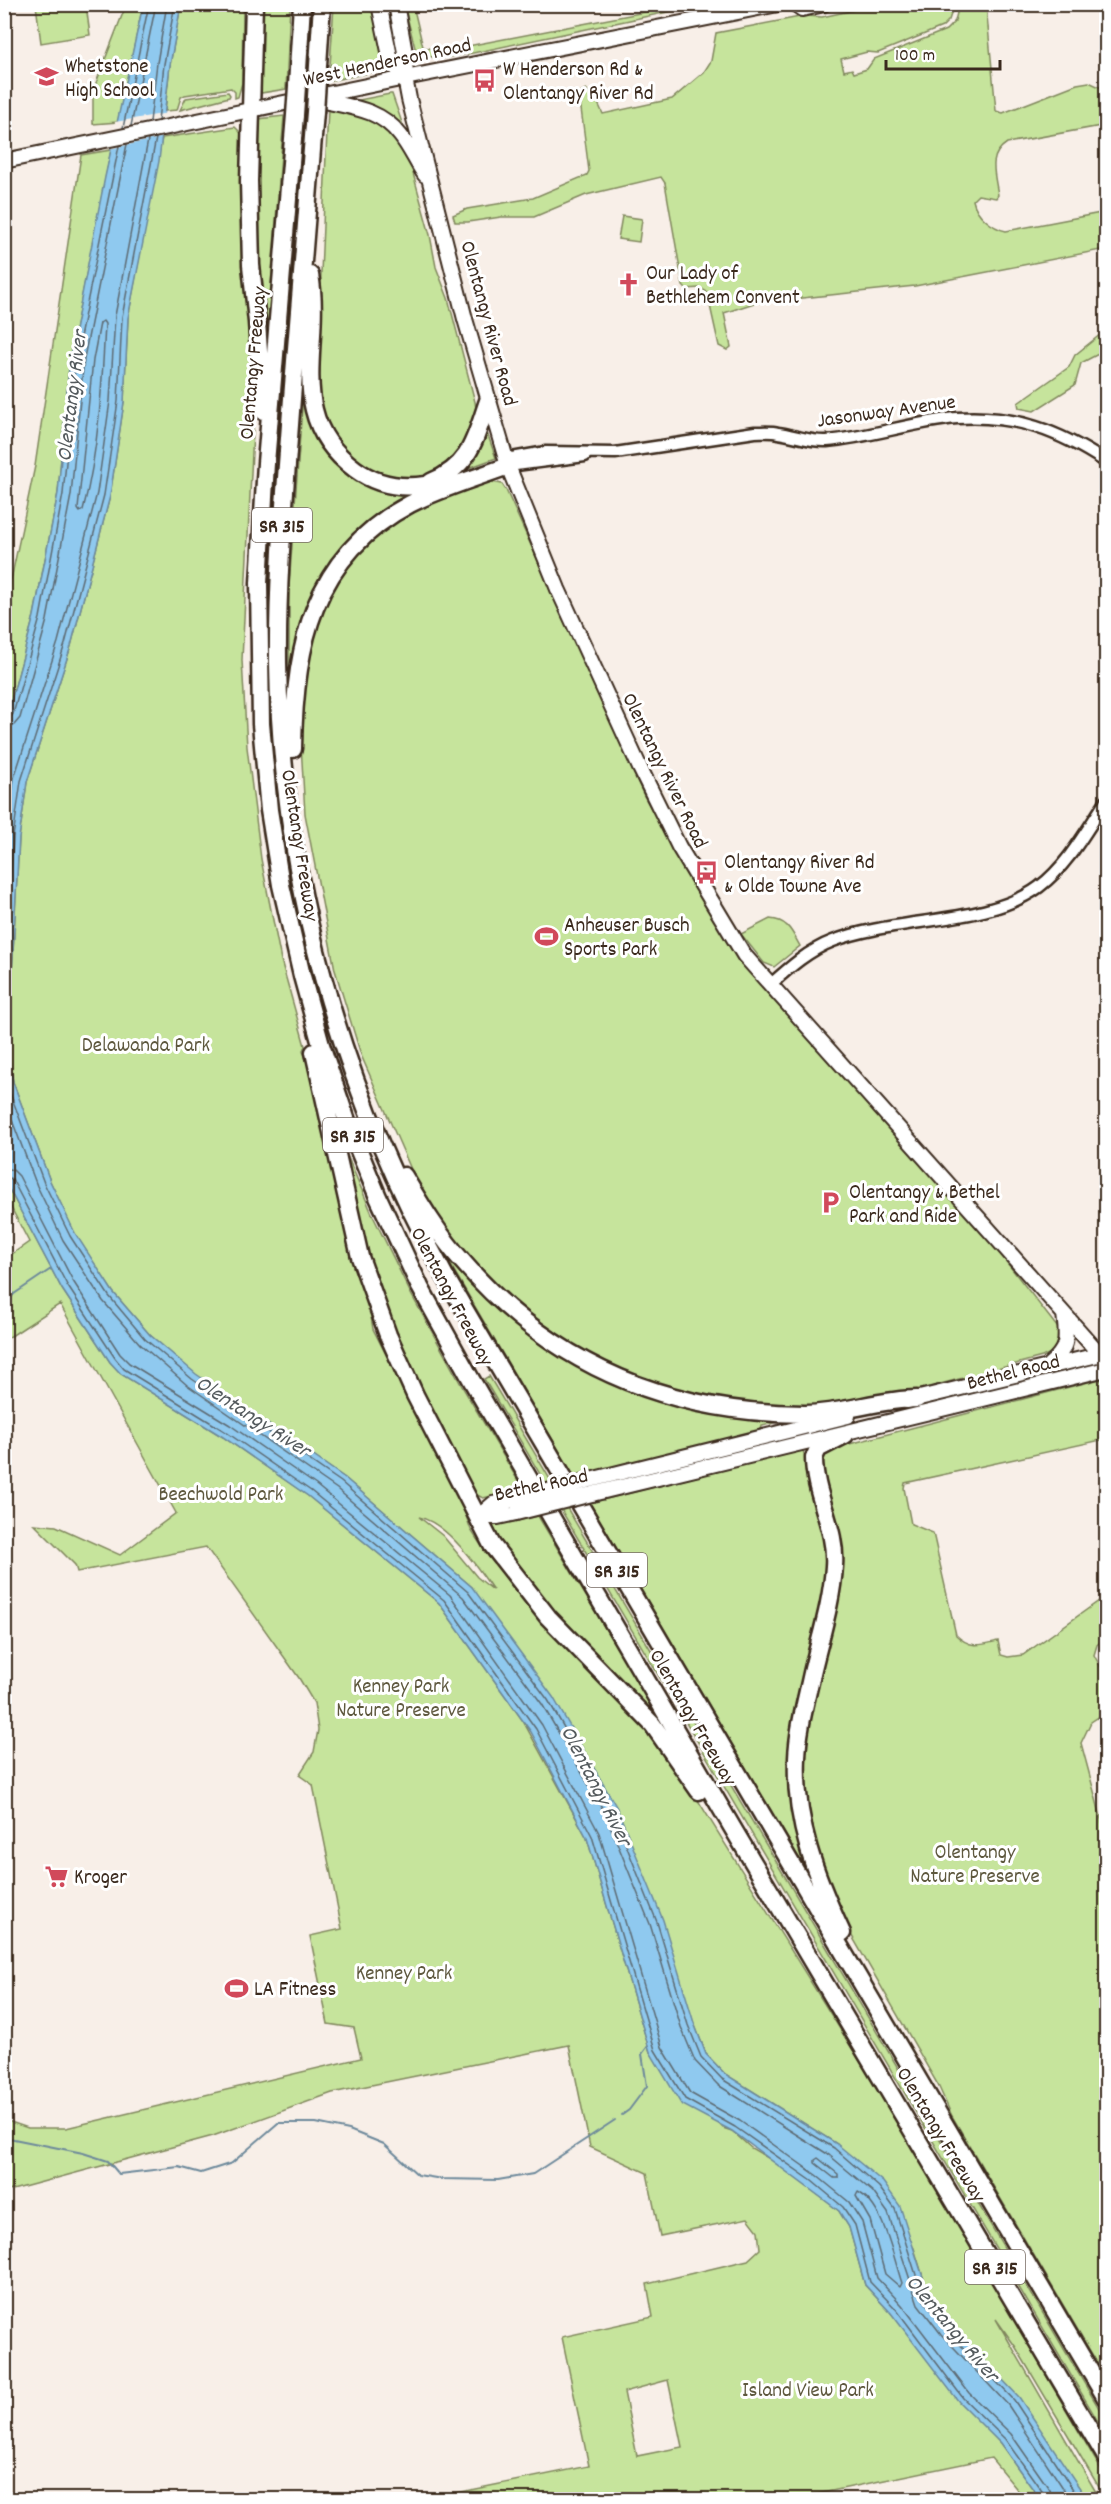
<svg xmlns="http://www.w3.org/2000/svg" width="1111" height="2504" font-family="Dekko,sans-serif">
<rect width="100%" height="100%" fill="#f8efe8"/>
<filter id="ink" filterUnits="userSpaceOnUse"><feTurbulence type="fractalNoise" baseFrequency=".0167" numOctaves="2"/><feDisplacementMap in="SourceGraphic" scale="12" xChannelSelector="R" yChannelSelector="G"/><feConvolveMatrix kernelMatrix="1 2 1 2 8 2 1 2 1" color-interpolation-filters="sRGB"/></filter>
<g filter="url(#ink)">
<path fill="#c6e49c" stroke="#80875d" stroke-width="1.5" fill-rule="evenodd" d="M883 4 954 5 949 20 942 27 878 53 867 52 841 59 844 71 852 69 854 73 867 69 874 59 946 30 955 21 959 5H986L996 111 1003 113 1077 84 1089 82 1106 90V125L1007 143C987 156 995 174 998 195L996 198 978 195 973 200C976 215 992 228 1006 231L1106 212V249L915 286 754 303 724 313 731 347 727 350 719 346 707 292 700 288 686 289 683 286 665 183 661 177 586 195 534 217H501L468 222H455L453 215 467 209 533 198 587 175 589 171 579 93 586 89 597 101 603 114 672 99 704 72 711 61 716 33 805 16 822 17Z
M36 5H86L90 35 41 43Z
M126 5H143L118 122 93 124V91Z
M181 5H243L242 83 238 97 235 98V92L231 88 185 95 181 97 177 110 165 111 170 65Z
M259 5H290L286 89 261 93Z
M334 5H374L384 58 373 72 329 81Z
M404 5H413L423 47 442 51 681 5H701L473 53C454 56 429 64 415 48Z
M228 92 230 95 229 97 180 110 186 98Z
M390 94H392L408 140 343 103Z
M328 108 344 109 388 127 408 155 430 235 436 267 448 298 475 402 477 415 464 453 431 478 386 479 351 460 326 428 316 391Z
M284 116 266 350 255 271 258 119Z
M235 127 246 138 240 188 244 220 255 390 242 660 247 747 261 859 268 895 281 960 305 1046 303 1050 317 1095 368 1299 373 1329 459 1497 471 1530 488 1556 546 1627 637 1714 678 1768 915 2150 1106 2478V2499L1015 2346 996 2319 1100 2499H1087L1078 2486 929 2296 914 2248 837 2144 725 2074 706 2054 694 2023 472 1587 345 1478 195 1374 150 1335 113 1292 75 1234 50 1181 13 1082 6 1045 11 991 19 838 27 782 71 646 110 496 124 402 128 318 162 138ZM419 1517C447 1523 477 1566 493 1590L477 1577 443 1536Z
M111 150 70 356 58 493 34 616 5 723V608L35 466 81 155Z
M622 216 642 219 639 242 618 239Z
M1106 330V350L1081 363 1075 385 1034 411 1019 408 1018 403 1069 367 1075 355Z
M303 393H307L337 458 420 492 351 544 289 681V587Z
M485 427 496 458 460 471Z
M487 481 502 484 506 490 644 796 693 885 737 952 990 1241 1061 1332 1057 1350 1042 1357 910 1392 814 1408 700 1401 584 1357 489 1285 441 1225 417 1183 361 1055 335 970 305 814 301 744 302 705 311 653 307 649 328 590 369 539 411 510Z
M770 919C788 920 792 932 800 946L774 967 764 963 741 934Z
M340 1139 373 1216 411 1294 463 1388 523 1489 483 1498 473 1493 408 1370 369 1271Z
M4 1173 9 1189 62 1289 110 1362 121 1374 223 1437 308 1496 439 1603 523 1721 587 1838 650 2052 723 2128 732 2131 751 2148 775 2162 839 2211 849 2227 865 2285 891 2313 1000 2443 1040 2499H1025L991 2458 793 2499H426L589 2466 562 2337 653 2317 647 2284 748 2260 760 2249 758 2231 748 2218 660 2236 647 2173 590 2147 569 2045 332 2093 213 2136 5 2192V2120L28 2128H66L361 2058 354 2028 328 2024 310 1936 342 1929 313 1785 299 1775 314 1752 318 1730 314 1703 299 1678 206 1547 77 1572 75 1565 34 1524 56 1526 120 1555 176 1513 60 1304 5 1340V1259L29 1242 5 1196ZM668 2380 682 2447 637 2456 624 2392Z
M436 1240 581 1366 782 1419V1421L762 1426 761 1431 574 1476Z
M489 1376 1106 2420V2435L484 1379Z
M1100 1379 1103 1385 1106 1384V1439L905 1483 904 1488 911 1524 933 1533 956 1635C970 1649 981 1645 998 1641L1001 1655 1008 1657 1023 1655 1106 1596V1637L1097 1645 1094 1655 1106 1677V1712L1091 1722 1081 1743 1106 1836V2378L952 2116 938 2085 838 1912 810 1841 802 1758 837 1592 819 1464 824 1453 834 1448Z
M803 1450 824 1537 827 1577 797 1725 809 1875 590 1503Z
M538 1516 674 1743 561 1626 492 1535 490 1523 509 1519 513 1522Z"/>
<path fill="#8fc9ef" stroke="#6d899b" stroke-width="1.5" d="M143 5H181L170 65 159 161 128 318 124 402 110 496 71 646 27 782 19 838 11 991 6 1045 13 1082 50 1181 75 1233 113 1292 150 1335 196 1374 345 1478 472 1587 553 1697 617 1808 663 1920 694 2023 706 2054 725 2074 837 2144 883 2182 900 2206 929 2296 951 2326 1019 2397 1087 2499H1040L1000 2443 959 2402 891 2313 865 2285 849 2227 839 2211 732 2131 681 2104 650 2052 587 1838 531 1732 439 1603 308 1496 223 1437 121 1374 110 1362 62 1289 9 1189 5 1173V723L34 616 58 493 70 356 105 177Z"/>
<path fill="#f8efe8" d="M168 113 165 137 109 149 115 122Z"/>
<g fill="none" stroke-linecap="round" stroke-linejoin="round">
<path stroke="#5d6a72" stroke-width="1.5" d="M158 121 164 64 175 4
M150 122 157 63 167 4
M131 126 156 4
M123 128 149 4
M103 321 105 324C102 386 99 449 83 510L80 512 78 509 93 360 100 323Z
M4 719 10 718 13 714 40 618 63 494 76 357 119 146
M4 727 14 725 20 718 47 620 71 495 84 358 127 144
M4 852 14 778 58 642 97 493 110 401 115 316 148 140
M4 997 13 837 21 781 65 644 104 495 118 401 122 317 156 138
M4 1072 7 1085 44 1183 70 1236 109 1296 145 1339 192 1379 341 1482 468 1592 548 1700 612 1810 657 1922 688 2025 701 2057 722 2079 834 2148 879 2187 895 2209 924 2300 946 2330 1014 2400 1080 2500
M4 1099 37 1186 63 1240 103 1301 140 1344 187 1385 337 1489 463 1597 542 1704 605 1813 650 1924 681 2027 695 2061 718 2085 829 2155 873 2192 888 2213 918 2304 941 2334 1008 2405 1071 2500
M4 1168 13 1170 19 1176 73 1281 120 1354 129 1363 230 1425 316 1485 450 1595 542 1725 599 1833 662 2047 690 2093 740 2121 816 2175 849 2202 862 2222 877 2278 902 2305 969 2393 1011 2434 1050 2490 1052 2500
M4 1176 12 1179 67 1285 115 1358 124 1369 226 1432 311 1491 444 1600 536 1729 592 1836 655 2050 685 2099 735 2127 812 2181 843 2207 855 2225 870 2282 896 2309 963 2398 1005 2439 1044 2494 1045 2500
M818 2158 838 2174V2178H834L815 2163V2160Z
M858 2192C884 2205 893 2257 902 2283L900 2287 885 2274 870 2220 856 2196Z"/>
<path stroke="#6d899b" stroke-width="2" d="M4 1305 14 1294 51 1269
M622 2115 629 2110 647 2086 642 2054 648 2046
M4 2137 83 2153 108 2161 119 2174 179 2167 201 2173 232 2163 278 2123H316L349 2130 384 2144 418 2175 442 2179 498 2180 533 2174 615 2120"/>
<defs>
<path id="minor" d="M506 459 546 452 615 453 755 432C763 432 771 431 778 433 794 435 810 442 827 441 871 437 913 422 957 418 1015 414 1059 431 1106 462
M508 466 585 456
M770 985C789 968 809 950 833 941 894 917 988 925 1039 887 1068 865 1086 831 1106 801"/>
<path id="major" d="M379 4 391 61 405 78
M396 4 406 58 405 78 409 99 465 319 508 466 558 589 640 768 679 847 744 955 1106 1361
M795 4 802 9 824 4
M312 98C344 107 378 106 400 135 410 147 416 162 425 175
M4 161 405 78 778 4
M1049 1365C1069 1349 1067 1338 1064 1314
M907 1401 1106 1353
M586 1481 848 1416
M592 1494 1106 1369
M478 1517H498L516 1513
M478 1517 493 1504 509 1501"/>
<path id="highway" d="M254 4 249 181 251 265 257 322 263 411
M317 81 322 4
M297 86 302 4
M315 112C307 212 299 311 291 411 285 495 277 578 278 663 281 878 341 1088 445 1276L1106 2398
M295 115 266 463 259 583 261 724 269 810 281 885 302 976 321 1045 348 1124 378 1197 420 1287 472 1381 732 1827 1106 2457
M310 275C323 345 283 416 355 469 382 489 412 490 443 481
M431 482C471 466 475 438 488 401
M293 749C294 647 312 556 410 504 441 488 476 478 508 466
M314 1052 360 1257 388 1335 415 1395 492 1545 548 1617 653 1725 699 1791
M404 1176C421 1205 440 1237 463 1262 553 1366 669 1413 804 1414 843 1414 879 1399 917 1399
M842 1933C816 1877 794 1821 797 1758 798 1729 806 1701 812 1673 820 1638 832 1602 834 1566 837 1529 814 1495 814 1458L818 1449 845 1435"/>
</defs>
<use href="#minor" stroke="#3b2a1e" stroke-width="15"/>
<use href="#major" stroke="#3b2a1e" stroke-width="18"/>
<use href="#highway" stroke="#3b2a1e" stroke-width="21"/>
<use href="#minor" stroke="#fff" stroke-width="10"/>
<use href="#major" stroke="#fff" stroke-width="14"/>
<use href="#highway" stroke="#fff" stroke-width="16"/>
<defs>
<path id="major-bridge" d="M509 1501 586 1481
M516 1513 592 1494"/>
<path id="highway-bridge" d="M315 112 317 81
M295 115 297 86"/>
</defs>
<use href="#major-bridge" stroke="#3b2a1e" stroke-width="18" stroke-linecap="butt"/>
<use href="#highway-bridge" stroke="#3b2a1e" stroke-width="21" stroke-linecap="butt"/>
<use href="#major-bridge" stroke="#fff" stroke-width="14"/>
<use href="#highway-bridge" stroke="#fff" stroke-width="16"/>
</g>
</g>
<defs>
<symbol id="school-bare" viewBox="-9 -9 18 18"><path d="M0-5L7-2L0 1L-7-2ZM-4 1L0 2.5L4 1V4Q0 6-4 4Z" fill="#d1495b" stroke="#fff" stroke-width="2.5" paint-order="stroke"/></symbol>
<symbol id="bus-bare" viewBox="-9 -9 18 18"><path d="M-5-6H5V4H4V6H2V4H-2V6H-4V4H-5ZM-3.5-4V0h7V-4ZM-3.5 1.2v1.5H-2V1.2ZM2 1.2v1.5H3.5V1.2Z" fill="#d1495b" stroke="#fff" stroke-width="2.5" paint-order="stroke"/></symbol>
<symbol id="church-bare" viewBox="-9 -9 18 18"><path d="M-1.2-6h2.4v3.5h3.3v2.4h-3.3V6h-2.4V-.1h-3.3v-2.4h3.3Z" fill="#d1495b" stroke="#fff" stroke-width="2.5" paint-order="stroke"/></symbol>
<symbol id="stadium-bare" viewBox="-9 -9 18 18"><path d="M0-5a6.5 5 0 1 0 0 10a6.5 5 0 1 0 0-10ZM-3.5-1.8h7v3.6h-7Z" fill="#d1495b" stroke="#fff" stroke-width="2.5" paint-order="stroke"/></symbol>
<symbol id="parking-bare" viewBox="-9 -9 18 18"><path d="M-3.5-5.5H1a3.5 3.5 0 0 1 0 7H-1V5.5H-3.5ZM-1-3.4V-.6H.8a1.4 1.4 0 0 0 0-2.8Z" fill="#d1495b" stroke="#fff" stroke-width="2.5" paint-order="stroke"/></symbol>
<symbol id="supermarket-bare" viewBox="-9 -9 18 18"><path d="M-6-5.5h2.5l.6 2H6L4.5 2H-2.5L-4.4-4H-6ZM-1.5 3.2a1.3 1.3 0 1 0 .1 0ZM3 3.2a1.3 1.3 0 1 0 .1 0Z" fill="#d1495b" stroke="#fff" stroke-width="2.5" paint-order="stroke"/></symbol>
</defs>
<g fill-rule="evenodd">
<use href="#school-bare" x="30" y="60" width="33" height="33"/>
<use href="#bus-bare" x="468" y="64" width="33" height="33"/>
<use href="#church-bare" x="612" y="268" width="33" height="33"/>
<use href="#bus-bare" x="690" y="856" width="33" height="33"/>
<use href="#stadium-bare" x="530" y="920" width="33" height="33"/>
<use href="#parking-bare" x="814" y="1186" width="33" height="33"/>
<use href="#supermarket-bare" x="40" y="1860" width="33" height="33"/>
<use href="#stadium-bare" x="220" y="1972" width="33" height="33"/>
</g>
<g text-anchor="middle" stroke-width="6" stroke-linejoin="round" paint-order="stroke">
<g fill="#fff" stroke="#766a62" stroke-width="1.5">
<rect x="252" y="508" width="60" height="34" rx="4.5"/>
<rect x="323" y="1118" width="60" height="34" rx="4.5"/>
<rect x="587" y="1553" width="60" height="34" rx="4.5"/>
<rect x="965" y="2250" width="60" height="34" rx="4.5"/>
</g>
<g font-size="20" font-weight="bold" fill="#3b2a1e">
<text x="282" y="532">SR 315</text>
<text x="353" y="1142">SR 315</text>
<text x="617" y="1577">SR 315</text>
<text x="995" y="2274">SR 315</text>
</g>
<g font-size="21" fill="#3b2a1e" stroke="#fff">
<text transform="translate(387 61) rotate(-12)" y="7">West Henderson Road</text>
<text transform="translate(490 323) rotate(75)" y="7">Olentangy River Road</text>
<text transform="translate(252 363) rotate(-85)" y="7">Olentangy Freeway</text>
<text transform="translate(886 410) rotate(-8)" y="7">Jasonway Avenue</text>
<text transform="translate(666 770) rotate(64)" y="7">Olentangy River Road</text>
<text transform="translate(301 845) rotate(81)" y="7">Olentangy Freeway</text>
<text transform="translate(453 1296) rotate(62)" y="7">Olentangy Freeway</text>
<text transform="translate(1013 1371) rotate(-14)" y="7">Bethel Road</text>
<text transform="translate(541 1484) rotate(-12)" y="7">Bethel Road</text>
<text transform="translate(694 1717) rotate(60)" y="7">Olentangy Freeway</text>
<text transform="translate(942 2134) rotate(59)" y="7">Olentangy Freeway</text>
</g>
<g font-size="21" fill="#3b2a1e" stroke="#fff" text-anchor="start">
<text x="65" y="72">Whetstone<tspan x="65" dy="24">High School</tspan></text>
<text x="503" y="75">W Henderson Rd &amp;<tspan x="503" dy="24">Olentangy River Rd</tspan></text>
<text x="646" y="279">Our Lady of<tspan x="646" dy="24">Bethlehem Convent</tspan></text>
<text x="724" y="868">Olentangy River Rd<tspan x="724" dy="24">&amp; Olde Towne Ave</tspan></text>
<text x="564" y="931">Anheuser Busch<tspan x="564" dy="24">Sports Park</tspan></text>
<text x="849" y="1198">Olentangy &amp; Bethel<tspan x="849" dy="24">Park and Ride</tspan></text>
<text x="74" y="1883">Kroger</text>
<text x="254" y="1995">LA Fitness</text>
</g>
<g font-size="21" fill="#5e583e" stroke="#fff">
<text x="146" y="1051">Delawanda Park</text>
<text x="221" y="1500">Beechwold Park</text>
<text x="401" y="1692">Kenney Park<tspan x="401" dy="24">Nature Preserve</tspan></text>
<text x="975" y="1858">Olentangy<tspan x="975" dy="24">Nature Preserve</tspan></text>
<text x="404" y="1979">Kenney Park</text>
<text x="808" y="2396">Island View Park</text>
</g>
<g font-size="22" font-style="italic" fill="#545a5d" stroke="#fff">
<text transform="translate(70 396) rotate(-83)" y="8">Olentangy River</text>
<text transform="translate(254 1415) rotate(33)" y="8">Olentangy River</text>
<text transform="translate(598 1785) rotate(63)" y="8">Olentangy River</text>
<text transform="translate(954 2327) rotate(50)" y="8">Olentangy River</text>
</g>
</g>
<rect width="1111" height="2504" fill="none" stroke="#fff" stroke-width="24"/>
<rect x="12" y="12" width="1087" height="2480" fill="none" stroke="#3b2a1e" stroke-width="2" filter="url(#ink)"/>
<path d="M886 60v9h114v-9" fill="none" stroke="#3b2a1e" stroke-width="3"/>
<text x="895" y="60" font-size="18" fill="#3b2a1e" stroke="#ffffff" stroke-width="4.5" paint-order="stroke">100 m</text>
</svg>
